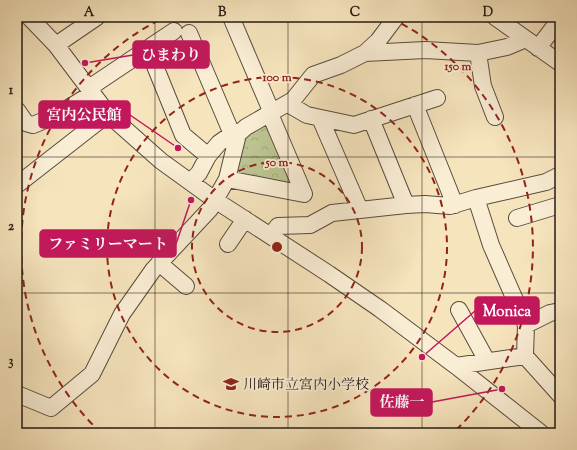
<svg xmlns="http://www.w3.org/2000/svg" width="577" height="450" font-family="'Sorts Mill Goudy','Noto Serif JP',serif">
<defs>
<pattern id="forest-crowns" width="20" height="18" patternUnits="userSpaceOnUse"><rect width="20" height="18" fill="#bcc491"/><path d="M2 6a3 3 0 1 1 6 0M12 15a3 3 0 1 1 6 0" fill="none" stroke="#a1a87c"/></pattern>
</defs>
<rect width="100%" height="100%" fill="#f6e4bd"/>
<filter id="stains"><feTurbulence type="fractalNoise" baseFrequency=".005" numOctaves="4"/><feColorMatrix values="0 0 0 0 .2 0 0 0 0 .09 0 0 0 0 .02 0 0 0 .5 -.17"/></filter>
<radialGradient id="worn" r=".72"><stop offset=".6" stop-color="#630" stop-opacity="0"/><stop offset="1" stop-color="#630" stop-opacity=".3"/></radialGradient>
<path fill="url(#forest-crowns)" stroke="#706f52" d="M270 114 304 194 227 179 238 134Z"/>
<g fill="none" stroke-linecap="round" stroke-linejoin="round">
<defs>
<path id="minor" d="M29 17 56 45 108 114 161 161 215 200 329 274 380 309 456 366 541 433
M231 17 272 113
M495 17 560 63
M189 33 232 134
M56 45 97 17
M538 48 560 19
M365 53 425 50 478 53 507 47 526 39
M478 53 483 86 495 117
M155 66 183 135 208 156
M89 88 174 31
M288 104 307 115 354 125 437 98
M415 105 455 205
M17 110 26 123 33 125 57 115 93 93
M320 118 360 210
M371 119 406 205
M227 179 304 194 270 114
M190 182 199 173 208 156 219 143 232 134H238
M17 185 108 114
M476 198 491 245 526 325 525 356 560 395
M517 218 560 205
M271 235 278 226 310 225 332 213 406 205 425 204 450 206 476 198 546 182 560 175
M228 244 245 219
M159 263 186 286
M459 310 487 361
M526 325 550 313 560 311
M456 366 525 356
M17 394 51 408 92 374 122 314 153 270 210 209 227 179 238 134 246 127 293 100 313 75 341 65 365 53 378 41 396 17"/>
</defs>
<use href="#minor" stroke="#584c3e" stroke-width="18"/>
<use href="#minor" stroke="#f9edd4" stroke-width="16"/>
</g>
<path fill="none" stroke="#241a13" stroke-width="1" stroke-opacity="0.55" d="M155 17V433M288 17V433M422 17V433M17 157H560M17 293H560"/>
<g fill="none" stroke="#8f2418" stroke-width="2" stroke-dasharray="7 5">
<circle cx="277" cy="247" r="85"/>
<circle cx="277" cy="247" r="170"/>
<path d="M101 433A256 256 0 0 1 163 18M391 18A256 256 0 0 1 453 433"/>
</g>
<defs>
<symbol id="school-bare" viewBox="-9 -9 18 18"><path d="M0-5L7-2L0 1L-7-2ZM-4 1L0 2.5L4 1V4Q0 6-4 4Z" fill="#8f2418" stroke="#f9edd4" stroke-width="2.5" paint-order="stroke"/></symbol>
</defs>
<g fill-rule="evenodd">
<use href="#school-bare" x="220" y="373" width="22" height="22"/>
</g>
<g text-anchor="middle" stroke-width="3.5" stroke-linejoin="round" paint-order="stroke">
<g font-size="14" fill="#241a13" stroke="#f9edd4" text-anchor="start">
<text x="243" y="389">川崎市立宮内小学校</text>
</g>
</g>
<circle cx="277" cy="247" r="6" fill="#8f2418" stroke="#f9edd4" stroke-width="2"/>
<g font-size="12" text-anchor="middle" font-weight="bold" fill="#8f2418" stroke="#f9edd4" stroke-width="3.5" stroke-linejoin="round" paint-order="stroke">
<text x="458" y="70">150 m</text>
<text x="277" y="81">100 m</text>
<text x="277" y="166">50 m</text>
</g>
<path fill="none" stroke="#c2185b" stroke-width="1.5" d="M85 63L133 55M178 148L130 115M191 200L176 244M422 357L475 311M502 389L432 402"/>
<g fill="#c2185b" stroke="#f9edd4" stroke-width="1.5">
<circle cx="85" cy="63" r="4"/>
<circle cx="178" cy="148" r="4"/>
<circle cx="191" cy="200" r="4"/>
<circle cx="422" cy="357" r="4"/>
<circle cx="502" cy="389" r="4"/>
</g>
<g fill="#c2185b" stroke="#c2185b" stroke-width="1.5">
<rect x="133" y="41" width="76" height="27" rx="4"/>
<rect x="39" y="101" width="91" height="27" rx="4"/>
<rect x="40" y="230" width="136" height="27" rx="4"/>
<rect x="475" y="297" width="64" height="27" rx="4"/>
<rect x="371" y="389" width="61" height="27" rx="4"/>
</g>
<g font-size="15" text-anchor="middle" font-weight="bold" fill="#fff">
<text x="171" y="60">ひまわり</text>
<text x="84" y="120">宮内公民館</text>
<text x="108" y="249">ファミリーマート</text>
<text x="507" y="316">Monica</text>
<text x="402" y="407">佐藤一</text>
</g>
<rect width="577" height="450" fill="none" stroke="#f6e4bd" stroke-width="44"/>
<rect x="22" y="22" width="533" height="406" fill="none" stroke="#241a13" stroke-width="1.5"/>
<g font-size="13" text-anchor="middle" font-weight="bold" fill="#241a13">
<text x="89" y="16">A</text>
<text x="222" y="16">B</text>
<text x="355" y="16">C</text>
<text x="488" y="16">D</text>
<text x="11" y="94">1</text>
<text x="11" y="230">2</text>
<text x="11" y="365">3</text>
</g>
<rect width="100%" height="100%" filter="url(#stains)"/>
<rect width="100%" height="100%" fill="url(#worn)"/>
</svg>
